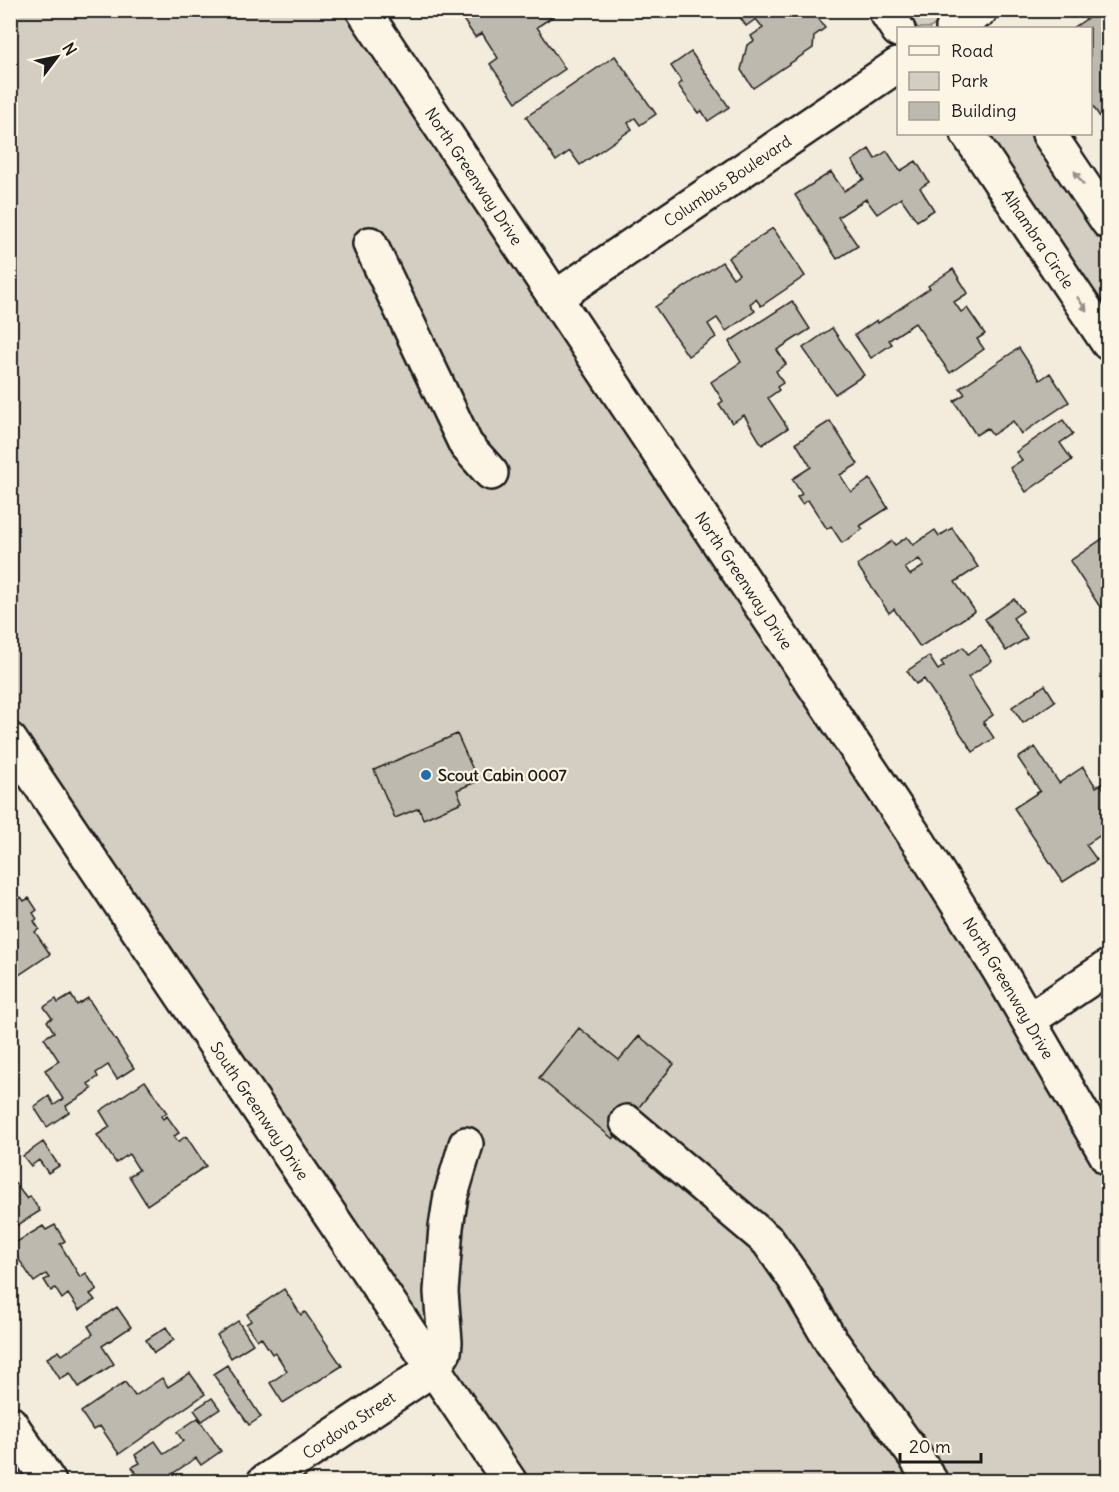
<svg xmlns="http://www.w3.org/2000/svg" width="1119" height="1492" font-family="Delius,sans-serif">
<rect width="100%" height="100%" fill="#f3ecdd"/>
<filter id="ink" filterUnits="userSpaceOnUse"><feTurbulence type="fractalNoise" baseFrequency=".0167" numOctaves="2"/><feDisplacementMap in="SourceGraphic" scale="12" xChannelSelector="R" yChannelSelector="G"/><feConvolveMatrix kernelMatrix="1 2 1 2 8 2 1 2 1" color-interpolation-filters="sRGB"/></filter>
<g filter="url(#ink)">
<path fill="#d3cec1" stroke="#78756e" stroke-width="1.5" d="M10 11H350L849 757 1108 1179V1481H524L11 719Z
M906 11H946L949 15 930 28H918Z
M986 134H1035L1108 244V317Z"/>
<path fill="#beb9ae" stroke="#1c1c1c" stroke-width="1.5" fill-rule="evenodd" d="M473 10H563L537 27 565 69 516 102 490 64 498 58 482 33 475 37 462 18Z
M735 10H783L786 14 791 10H813L825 28 814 36 813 48 753 88 741 70 747 45 754 41 751 36 763 28 756 19 746 26Z
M1100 10H1108V129L1090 102V28H1073Z
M691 52 729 107 708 121 702 111 698 113 678 85 682 82 671 66Z
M615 56 656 114 640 125 635 118 628 123 632 129 580 165 570 151 556 161 526 117Z
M869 149 875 159 887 151 900 171 916 161 929 182 920 188 934 210 917 221 901 198 877 214 866 199 838 217 858 246 837 259 795 195 831 172 844 191 864 179 852 161Z
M773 228 805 276 761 306 756 299 750 304 755 311 726 331 717 318 708 324 716 337 688 356 655 307 722 262 733 278 739 274 728 258Z
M953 269 968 293 954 302 961 312 967 308 985 334 977 339 984 349 950 373 915 323 889 340 892 344 871 358 855 335 877 320 878 323 930 288 928 286Z
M792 301 810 329 777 350 786 364 776 371 783 383 777 387 779 390 768 398 788 428 762 445 744 415 732 423 719 404 723 401 711 382 741 362 729 342Z
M832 328 864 375 835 394 803 348Z
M1019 348 1040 380 1050 373 1069 402 1021 434 1013 421 992 435 987 428 976 435 954 401 965 394 960 388Z
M1063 420 1073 434 1060 443 1072 460 1026 492 1010 468 1022 460 1016 452Z
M830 421 858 464 840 475 851 492 870 479 888 508 860 526 863 529 842 543 831 526 827 529 808 500 802 504 797 497 802 494 792 479 811 467 796 443Z
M952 528 978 567 955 582 975 611 920 647 894 609 889 613 857 565 892 541 895 545 907 537 913 545 935 530 939 536ZM919 559 924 566 910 575 905 568Z
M1108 535V602L1100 607 1070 561Z
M1014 599 1023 611 1013 618 1027 638 1006 651 985 619Z
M981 645 992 661 968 677 993 715 983 722 994 738 973 752 924 679 916 684 907 671 929 656 938 670 944 666 941 662 963 647 968 654Z
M1045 685 1055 701 1023 723 1012 707Z
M457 734 478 781 457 790 462 802 423 819 419 808 395 818 374 770Z
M1035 747 1059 783 1083 767 1096 787 1101 784 1108 796V830L1086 845 1097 860 1063 882 1014 808 1040 791 1018 758Z
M21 897 24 901 29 898 37 910 33 913 37 919 34 921 39 929 35 932 50 954 10 981V904Z
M71 995 77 1005 88 998 134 1068 117 1079 108 1065 96 1073 98 1077 88 1084 92 1089 66 1106 69 1112 47 1127 34 1107 49 1096 54 1105 63 1099 45 1070 59 1061 44 1038 54 1032 47 1021 52 1018 44 1007 56 999 58 1003Z
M579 1028 619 1060 639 1036 674 1064 613 1139 539 1078Z
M145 1081 167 1113 161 1116 163 1119 167 1116 179 1133 174 1136 178 1142 186 1136 206 1166 147 1205 129 1176 139 1170 129 1154 116 1163 97 1135 110 1127 100 1111Z
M43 1142 59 1166 48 1173 39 1160 31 1166 23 1156Z
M14 1182 27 1199 30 1196 40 1211 10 1230V1184Z
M55 1225 65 1241 60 1244 80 1277 86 1273 97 1290 90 1294 95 1300 79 1310 68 1294 62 1299 55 1288 51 1291 44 1280 49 1278 46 1274 34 1282 10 1246 43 1226 46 1230Z
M284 1289 301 1315 305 1312 342 1366 283 1403 270 1383 287 1371 275 1352 272 1354 261 1337 257 1340 246 1324 251 1321 247 1314Z
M117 1307 131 1327 102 1346 114 1364 79 1387 70 1373 60 1379 47 1358 59 1351 62 1355 93 1334 88 1326Z
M238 1321 253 1344 231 1358 217 1335Z
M166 1327 174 1340 154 1353 146 1340Z
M227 1365 261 1417 249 1425 213 1374Z
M190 1373 205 1394 119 1454 100 1426 93 1430 81 1412 125 1382 135 1396 162 1378 168 1387Z
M212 1398 220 1409 202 1421 194 1410Z
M198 1418 221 1451 201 1465 196 1458 172 1474 174 1477 168 1482H142L132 1467 140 1463 135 1455 155 1441 164 1454 183 1441 177 1432Z"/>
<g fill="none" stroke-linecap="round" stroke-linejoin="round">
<defs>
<g id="minor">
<path id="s1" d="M363 10 920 844 999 970 1108 1158"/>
<path d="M885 10 898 30"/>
<path d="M953 28 981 10"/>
<path id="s2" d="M968 134 1108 343"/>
<path d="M1049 134 1108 222"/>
<path d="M370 244 466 445 491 473"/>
<path id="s3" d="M556 297 898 65"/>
<path id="s4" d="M10 740 510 1482"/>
<path d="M1029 1020 1108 967"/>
<path d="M627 1122 768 1241 794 1278 831 1341 915 1456 931 1482"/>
<path d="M10 1423 49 1482"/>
<path id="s5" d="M264 1482 434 1368 444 1352 445 1342 441 1292 446 1227 451 1195 466 1144"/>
</g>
</defs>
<use href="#minor" stroke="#1c1c1c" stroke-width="38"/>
<use href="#minor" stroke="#fcf5e5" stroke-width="33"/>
</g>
<defs><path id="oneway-solid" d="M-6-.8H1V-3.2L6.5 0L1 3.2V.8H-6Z" transform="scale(1.5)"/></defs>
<g fill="#97938b">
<use href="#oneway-solid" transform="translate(1079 178) rotate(-124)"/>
<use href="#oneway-solid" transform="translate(1082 304) rotate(56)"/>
</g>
</g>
<circle fill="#1f6fb2" stroke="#fcf5e5" stroke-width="2" cx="426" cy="775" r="6"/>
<g text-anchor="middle" stroke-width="4.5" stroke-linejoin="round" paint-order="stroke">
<g font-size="16" fill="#1c1c1c" stroke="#fcf5e5">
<text dy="6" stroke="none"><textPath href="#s1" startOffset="200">North Greenway Drive</textPath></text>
<text dy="6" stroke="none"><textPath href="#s3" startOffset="207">Columbus Boulevard</textPath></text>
<text dy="6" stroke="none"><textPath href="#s2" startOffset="126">Alhambra Circle</textPath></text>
<text dy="6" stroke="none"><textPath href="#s1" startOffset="686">North Greenway Drive</textPath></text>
<text dy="6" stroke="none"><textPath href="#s1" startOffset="1172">North Greenway Drive</textPath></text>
<text dy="6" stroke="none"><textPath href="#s4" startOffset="447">South Greenway Drive</textPath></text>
<text dy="6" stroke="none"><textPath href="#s5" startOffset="102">Cordova Street</textPath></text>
</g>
<g font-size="16" font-weight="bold" fill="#1c1c1c" stroke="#fcf5e5" text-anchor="start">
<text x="438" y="781">Scout Cabin 0007</text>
</g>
</g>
<rect width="1119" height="1492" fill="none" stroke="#fcf5e5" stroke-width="36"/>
<rect x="18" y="18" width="1083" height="1456" fill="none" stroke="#1c1c1c" stroke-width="2" filter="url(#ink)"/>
<rect x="897" y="27" width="195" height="108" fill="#fcf5e5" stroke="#a29e95" stroke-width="1.5"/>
<rect x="909" y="46" width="30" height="9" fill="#fcf5e5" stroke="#a29e95" stroke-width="1.5"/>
<text x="951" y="57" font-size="18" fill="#1c1c1c">Road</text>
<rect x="909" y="72" width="30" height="18" fill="#d3cec1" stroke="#a29e95" stroke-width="1.5"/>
<text x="951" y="87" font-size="18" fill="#1c1c1c">Park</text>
<rect x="909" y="102" width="30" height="18" fill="#beb9ae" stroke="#a29e95" stroke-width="1.5"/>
<text x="951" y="117" font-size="18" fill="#1c1c1c">Building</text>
<g transform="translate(57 57) rotate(58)" stroke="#fcf5e5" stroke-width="4.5" paint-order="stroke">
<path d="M0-4.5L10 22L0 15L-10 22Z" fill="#1c1c1c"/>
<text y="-9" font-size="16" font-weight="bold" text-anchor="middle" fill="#1c1c1c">N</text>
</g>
<path d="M900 1453v9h81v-9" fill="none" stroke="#1c1c1c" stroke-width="3"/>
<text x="909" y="1453" font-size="18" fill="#1c1c1c" stroke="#fcf5e5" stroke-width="4.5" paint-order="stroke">20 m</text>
</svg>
